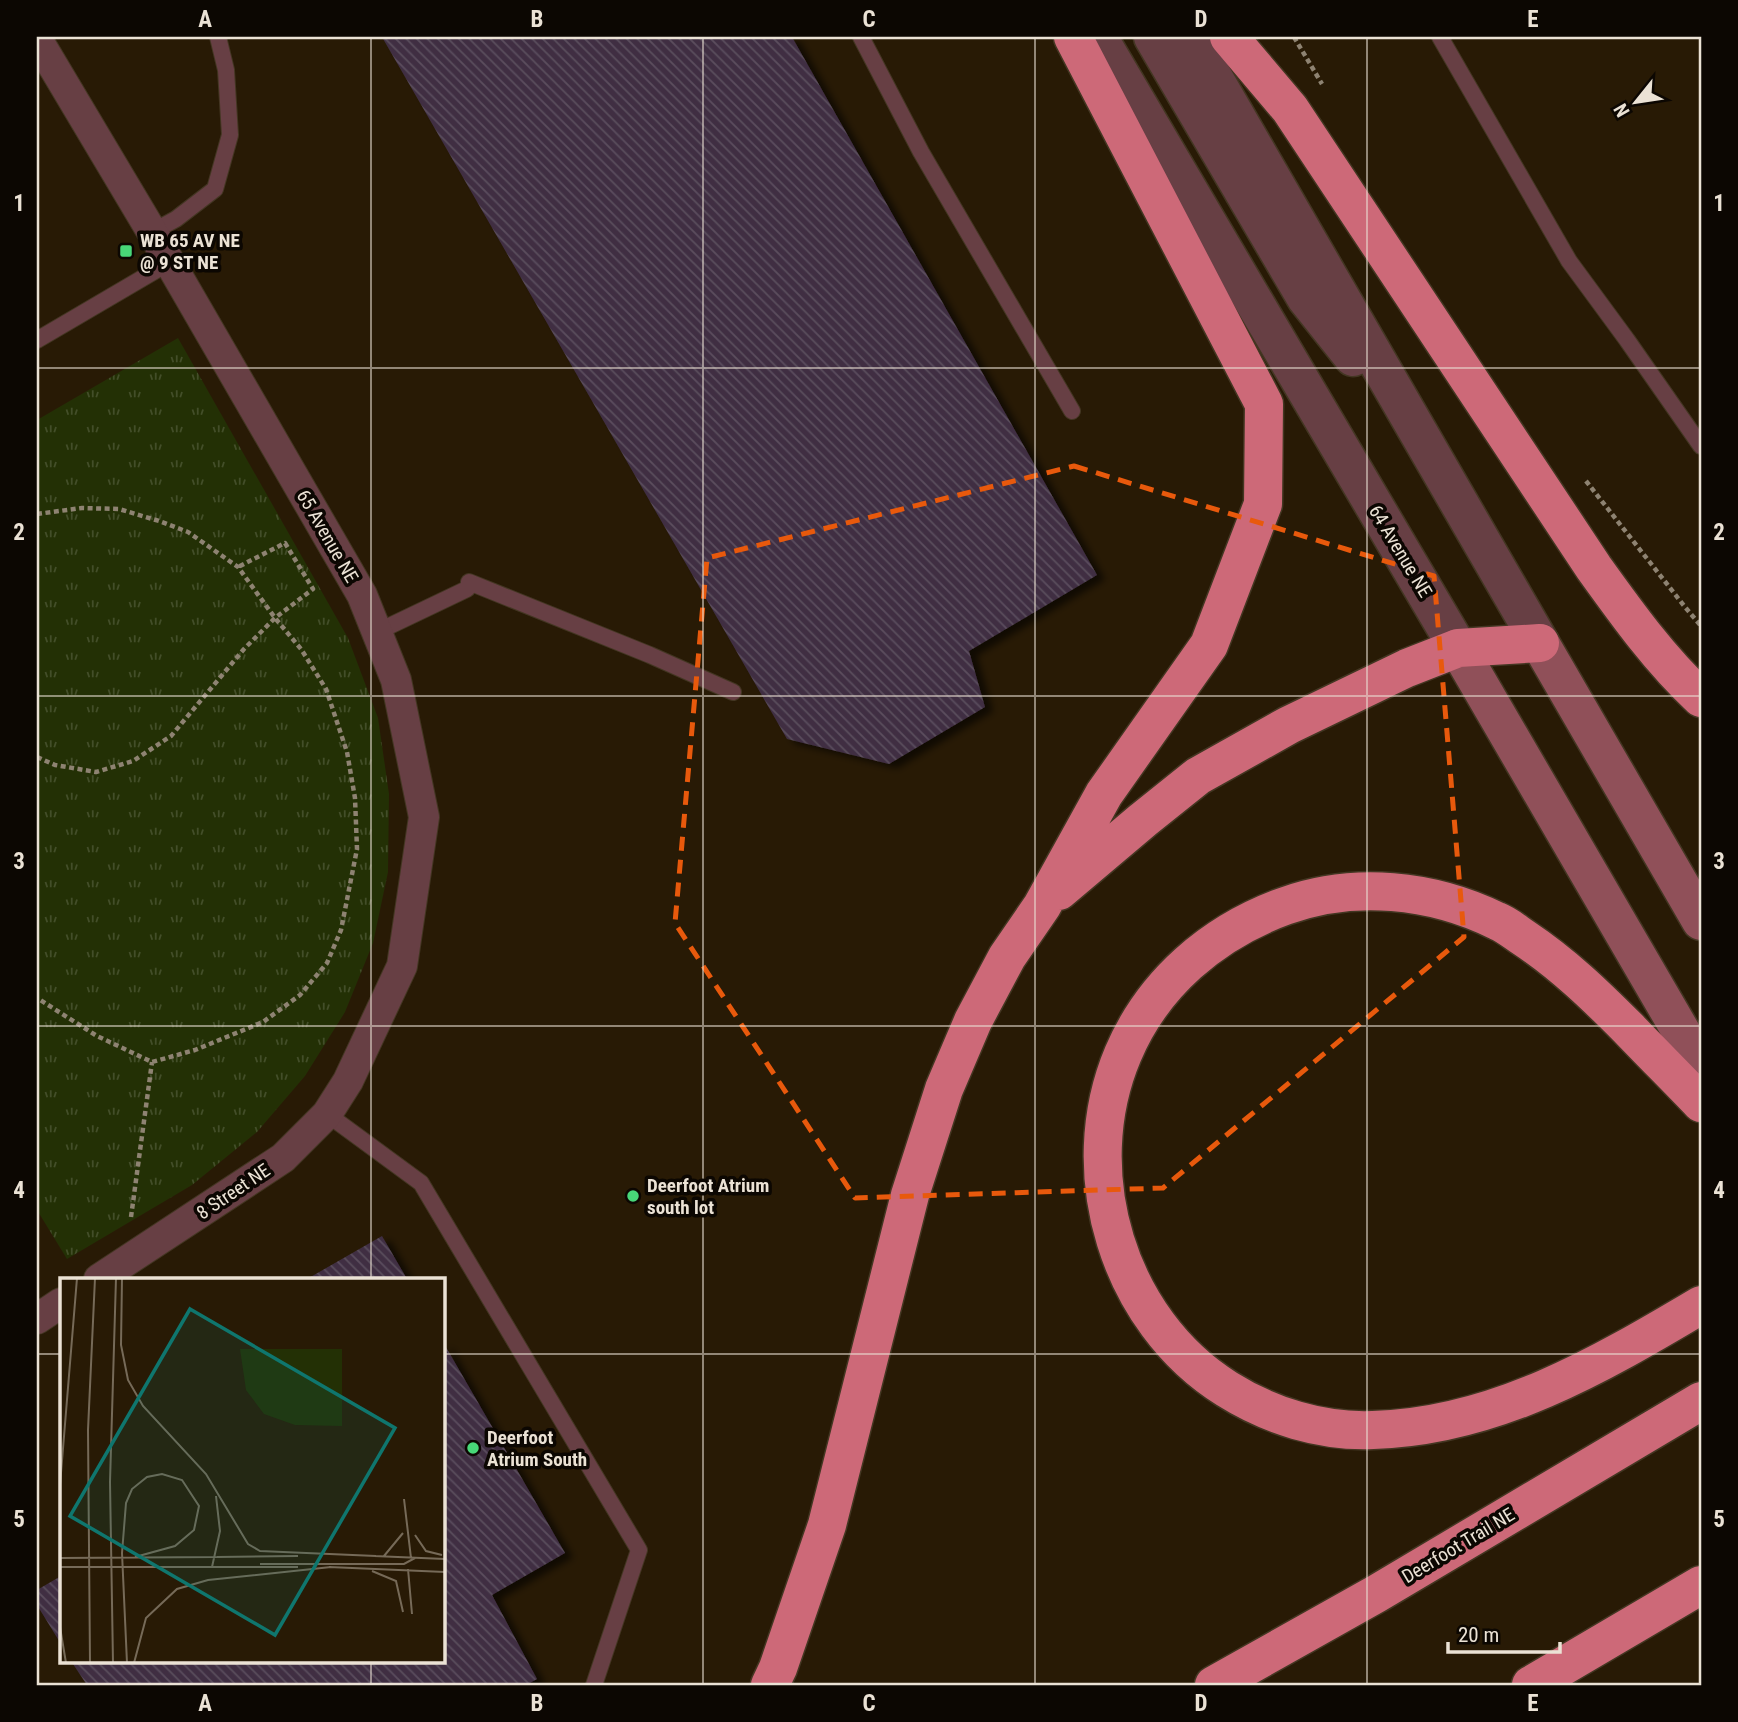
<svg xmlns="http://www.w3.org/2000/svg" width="1738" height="1722" font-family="'Roboto Condensed',sans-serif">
<defs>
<pattern id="park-tufts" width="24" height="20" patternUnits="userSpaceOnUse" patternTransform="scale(1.75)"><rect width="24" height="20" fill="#233005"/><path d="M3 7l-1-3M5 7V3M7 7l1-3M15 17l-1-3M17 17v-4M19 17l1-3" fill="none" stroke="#434e29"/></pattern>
<pattern id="building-back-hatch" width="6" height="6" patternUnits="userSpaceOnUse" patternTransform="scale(1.75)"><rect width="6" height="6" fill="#3f2f43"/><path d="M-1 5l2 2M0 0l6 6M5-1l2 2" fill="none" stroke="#5b4d5d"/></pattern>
<filter id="shadow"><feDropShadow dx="8" dy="4.5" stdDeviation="3.5" flood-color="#0009"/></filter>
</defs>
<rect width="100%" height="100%" fill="#281a05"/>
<path fill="url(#park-tufts)" d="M178 338 348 638 378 718 389 794 388 872 373 943 345 1012 305 1076 257 1132 192 1185 67 1259 37 1210V420Z"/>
<path fill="url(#building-back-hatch)" filter="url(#shadow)" d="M382 37H792L1097 575 969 651 985 707 889 764 787 739Z
M382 1236 407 1279H307Z
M443 1342 565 1553 492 1595 537 1679 526 1685H87L71 1661H443Z
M61 1576V1644L37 1605V1590Z"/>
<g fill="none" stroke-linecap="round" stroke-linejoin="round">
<defs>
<path id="service" d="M861 37 921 152 1072 411
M1440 37 1569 261 1627 340 1701 446
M152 232 176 219 215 189 230 135 226 70 218 37
M37 340 170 262
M469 582 650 655 733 692
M377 632 467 589
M327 1114 421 1183 639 1550 594 1685"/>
<path id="minor" d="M37 39 152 232 362 595 396 680 424 817 402 966 348 1081 327 1114 283 1158 99 1279
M37 1319 61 1303"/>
<path id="tertiary" d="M1098 37 1458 648
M1153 37 1306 298 1353 357
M1190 37 1540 643"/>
<path id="secondary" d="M1540 643 1701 921
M1458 648 1701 1066"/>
<path id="motorway" d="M1229 37 1290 109 1594 568C1627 614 1660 660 1701 698
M1059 891 1143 820 1198 776 1289 725 1407 668 1458 648 1540 643
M1701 1103C1677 1078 1652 1053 1628 1028 1595 995 1563 964 1524 938 1515 932 1507 925 1497 921 1432 889 1354 881 1285 906 1213 932 1153 983 1123 1054 1073 1172 1118 1321 1227 1389 1270 1416 1321 1432 1373 1430 1494 1427 1600 1365 1701 1305
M770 1685 778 1668 827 1525 910 1195 944 1089 973 1021 1007 957 1042 906 1104 794 1209 645 1263 504 1264 404 1073 37
M1214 1685 1376 1594 1701 1401
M1531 1685 1701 1585"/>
</defs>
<use href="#service" stroke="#433622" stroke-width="18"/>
<use href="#minor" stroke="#433622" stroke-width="32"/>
<use href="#tertiary" stroke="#433622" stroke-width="41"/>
<use href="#secondary" stroke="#433622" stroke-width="41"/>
<use href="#motorway" stroke="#433622" stroke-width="41"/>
<path stroke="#8e8372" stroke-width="4.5" stroke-dasharray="5 3.5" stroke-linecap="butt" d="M1294 37 1322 84
M1586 481 1685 607 1701 626
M37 514 82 508 119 509 159 521 188 532 238 567 275 618 301 649 326 689 347 752 355 798 357 849 341 930 327 963 300 995 263 1022 195 1050 152 1062 97 1036 37 998
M37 757 55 765 96 772 133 761 171 736 244 649 275 618 313 589 285 543 238 567
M131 1217 152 1062"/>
<use href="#service" stroke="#673f44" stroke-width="16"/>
<use href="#minor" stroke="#673f44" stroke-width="30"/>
<use href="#tertiary" stroke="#673f44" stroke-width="38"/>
<use href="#secondary" stroke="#905059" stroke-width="38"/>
<use href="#motorway" stroke="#cd6978" stroke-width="38"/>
</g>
<path fill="none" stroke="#e8590c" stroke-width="5" stroke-dasharray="14 9" stroke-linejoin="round" d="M1074 466 1434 576 1464 937 1163 1188 855 1198 675 923 707 558Z"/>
<path fill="none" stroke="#ebe2d5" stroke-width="2" stroke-opacity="0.55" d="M371 37V1279M703 37V1685M1035 37V1685M1367 37V1685M37 368H1701M37 696H1701M37 1026H1701M37 1354H61M443 1354H1701M371 1661V1685"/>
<g fill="#48d778" stroke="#0c0702" stroke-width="2.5">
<rect x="119" y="244" width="14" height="14" rx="3.5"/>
<circle cx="633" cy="1196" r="7"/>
<circle cx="473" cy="1448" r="7"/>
</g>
<g text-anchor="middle" stroke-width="7" stroke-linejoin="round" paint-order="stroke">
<g font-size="19" font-weight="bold" fill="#ebe2d5" stroke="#0c0702" text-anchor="start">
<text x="140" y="247">WB 65 AV NE<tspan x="140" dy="22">@ 9 ST NE</tspan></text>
<text x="647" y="1192">Deerfoot Atrium<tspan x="647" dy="22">south lot</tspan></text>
<text x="487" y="1444">Deerfoot<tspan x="487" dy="22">Atrium South</tspan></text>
</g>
<g font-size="19" fill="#ebe2d5" stroke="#0c0702">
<text transform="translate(328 536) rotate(60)" y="7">65 Avenue NE</text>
<text transform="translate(1401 551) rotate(59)" y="7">64 Avenue NE</text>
<text transform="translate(233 1191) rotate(-34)" y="7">8 Street NE</text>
<text transform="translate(1458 1545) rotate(-31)" y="7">Deerfoot Trail NE</text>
</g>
</g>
<g transform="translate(60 1278)">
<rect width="385" height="385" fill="#281a05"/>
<path d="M180 71H282V148L235 147 204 136 186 112Z" fill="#233005"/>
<path fill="none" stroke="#766a58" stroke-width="2" d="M62 0 61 67 68 102 83 128 146 196 188 266 200 273 316 278M0 207 17 0M344 221 351 280M355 257 366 273 382 277M314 278 385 281M324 278 343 255M157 279 238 278M0 280 157 279M200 286H344L355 280M0 289H152M152 289H238M152 289 160 253 156 218M269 289 385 294M348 291 352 336M312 293 336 303 343 334M0 349 6 385M30 385 28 152 35 0M53 385 50 204 56 0M67 385 62 275 66 225 72 211 87 199 102 196 122 202 139 228 134 252 115 268 75 279M74 385 86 340 117 311 148 302 271 289"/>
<path fill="#0f766e" fill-opacity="0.15" stroke="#0f766e" stroke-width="3.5" d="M130 31 335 150 215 357 10 238Z"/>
<rect width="385" height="385" fill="none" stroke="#ebe2d5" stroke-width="3.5"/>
</g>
<rect width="1738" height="1722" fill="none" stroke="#0c0702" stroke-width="77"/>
<g transform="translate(1636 102) rotate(240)" stroke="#0c0702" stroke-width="5" paint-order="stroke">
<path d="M0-5L12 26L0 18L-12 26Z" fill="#ebe2d5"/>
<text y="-10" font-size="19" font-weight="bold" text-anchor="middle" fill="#ebe2d5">N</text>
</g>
<path d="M1448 1642v10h112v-10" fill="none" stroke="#ebe2d5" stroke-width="3.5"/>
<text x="1458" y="1642" font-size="21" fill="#ebe2d5" stroke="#0c0702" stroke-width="5" paint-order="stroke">20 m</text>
<rect x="38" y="38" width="1662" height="1646" fill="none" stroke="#ebe2d5" stroke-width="2.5"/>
<g font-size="23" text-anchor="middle" font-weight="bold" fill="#ebe2d5">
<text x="205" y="27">A</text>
<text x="537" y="27">B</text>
<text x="869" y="27">C</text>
<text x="1201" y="27">D</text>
<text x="1533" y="27">E</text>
<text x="19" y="211">1</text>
<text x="1719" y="211">1</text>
<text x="19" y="540">2</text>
<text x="1719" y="540">2</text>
<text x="19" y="869">3</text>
<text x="1719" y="869">3</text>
<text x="19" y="1198">4</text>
<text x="1719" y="1198">4</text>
<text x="19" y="1527">5</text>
<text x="1719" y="1527">5</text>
<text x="205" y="1711">A</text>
<text x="537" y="1711">B</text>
<text x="869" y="1711">C</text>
<text x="1201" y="1711">D</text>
<text x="1533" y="1711">E</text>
</g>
</svg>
